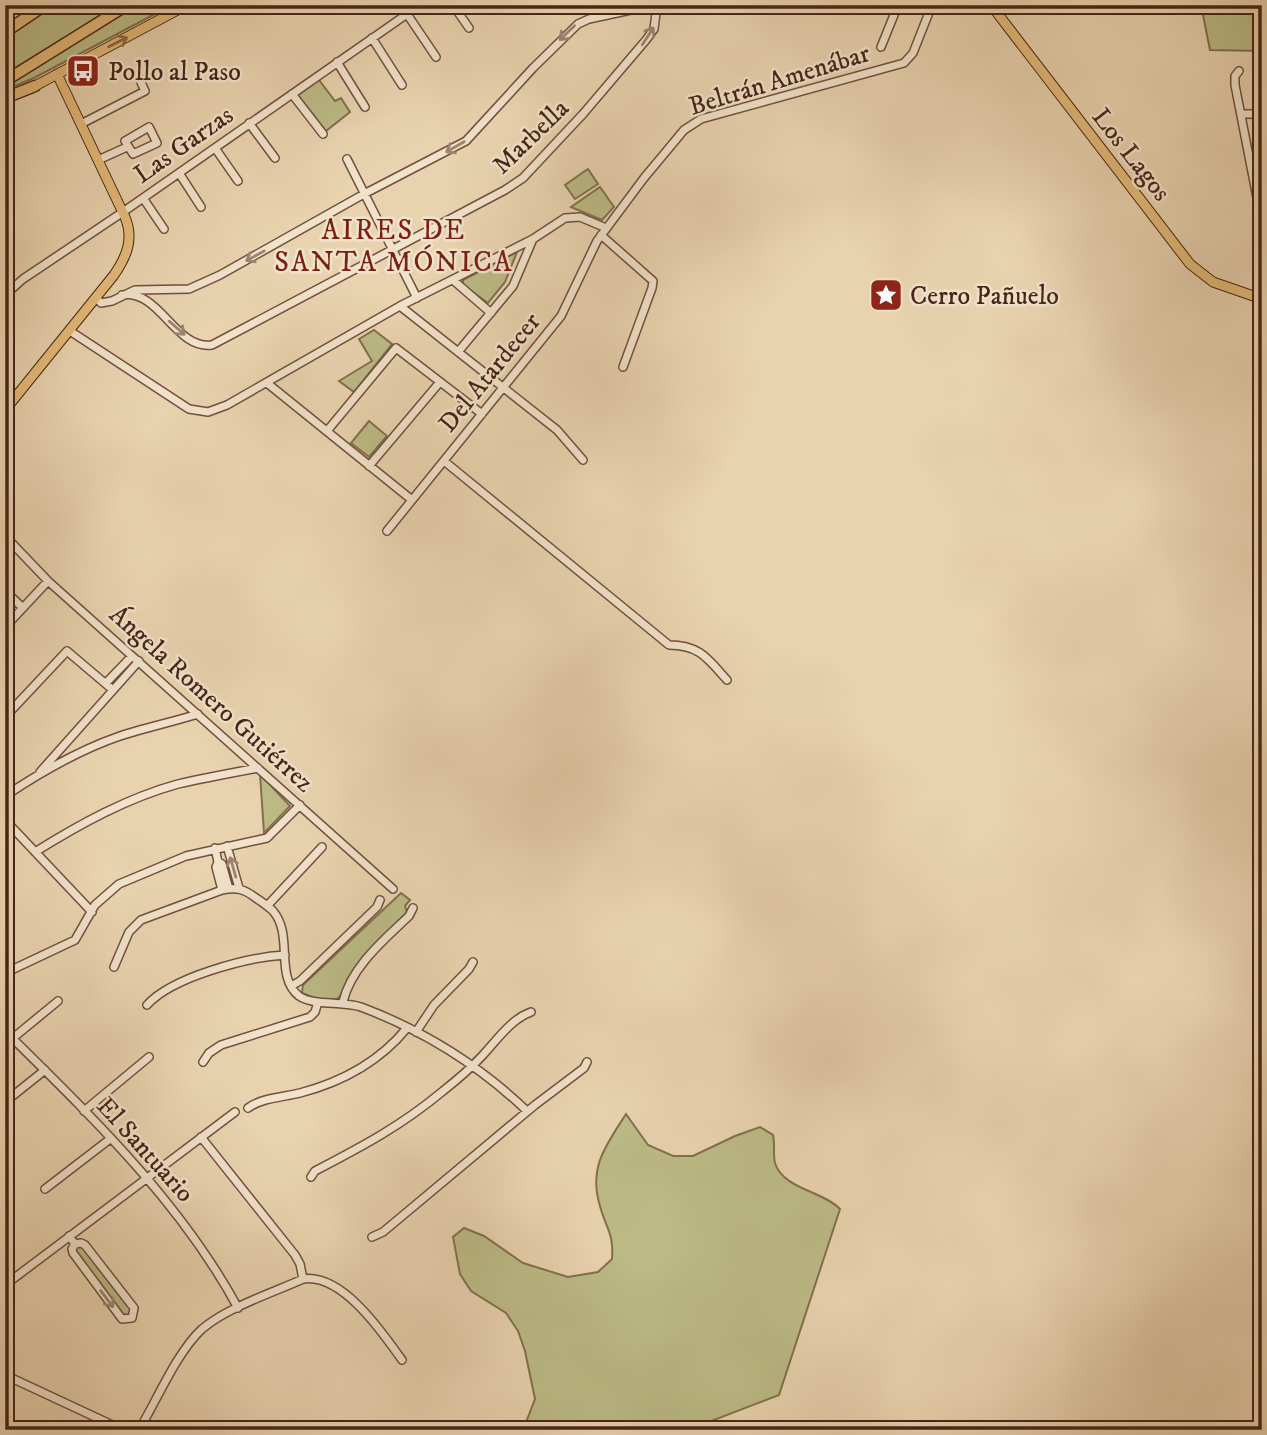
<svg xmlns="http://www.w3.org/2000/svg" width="1267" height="1435" font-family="'IM FELL DW Pica',serif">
<rect width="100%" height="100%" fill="#e9d3af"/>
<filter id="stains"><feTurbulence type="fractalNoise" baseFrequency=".00286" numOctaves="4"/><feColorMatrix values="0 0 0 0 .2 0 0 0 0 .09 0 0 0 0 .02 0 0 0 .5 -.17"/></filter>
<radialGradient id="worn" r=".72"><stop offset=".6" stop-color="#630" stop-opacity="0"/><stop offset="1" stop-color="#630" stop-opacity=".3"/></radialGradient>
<path fill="#bcbb86" stroke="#82704e" stroke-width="2" d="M52 5H118L5 74V37Z
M133 5H172L34 78 5 90V84L48 60Z
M1201 5H1262V51L1210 50Z
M319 80 335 101 341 98 350 112 326 131 298 95Z
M588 169 598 184 575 199 565 185Z
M600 187 614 207 602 220 571 207Z
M517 252 505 282 488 303 463 285V280Z
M374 330 392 344 354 392 339 381 372 361 359 339Z
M369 421 387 436 369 457 351 443Z
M260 774 290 806 264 833Z
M401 893 410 900 405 906 407 912 364 957 340 996 337 999H317L302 993 303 985Z
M626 1114 648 1145 673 1156H693L735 1136 760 1127 773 1135C775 1143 773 1155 775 1163 783 1189 823 1191 840 1209L779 1395 688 1430H523L535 1399 525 1351 518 1331 506 1313 471 1291 460 1274 453 1237 464 1228 484 1236 523 1263 568 1277 598 1272 612 1259C614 1233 606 1229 600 1206 588 1168 606 1145 626 1114Z
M78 1245 83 1247 132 1309 130 1316 123 1315 75 1254V1247Z"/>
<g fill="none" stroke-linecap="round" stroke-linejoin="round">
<defs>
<path id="minor" d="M453 5 469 28
M407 14 436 57
M372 38 402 85
M881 47 898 5
M337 62 365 107
M1239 71 1235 76V85L1262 223
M292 94 323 134
M1241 114H1262
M249 123 275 158
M81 124 145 91 139 78
M149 127 157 143 133 154 125 141Z
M215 148 238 181
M347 159 417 298
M98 160 127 147
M179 173 201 207
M143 198 164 229
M601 235 653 281 652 288 623 367
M453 280 491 313
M5 295 23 279 123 212 420 5
M122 295C160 289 175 350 212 345L505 190 523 178 583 114 646 40 654 29 657 5
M96 298 101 303 112 301 135 290 189 289 220 275 364 194 466 141 533 68 578 24 589 19 654 5
M400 306 557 430 583 460
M70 331 189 409 208 412 227 405 400 306 533 239 565 218 580 217 606 228
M458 352 513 286 533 239
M267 383 412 500
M327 431 396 348 482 414
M444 461 669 645C700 645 708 659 727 680
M369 466 440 382
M387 531 561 316 597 241 644 178 684 130 701 119 904 63 913 53 932 5
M5 536 48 581 393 889
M5 591 23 608
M5 627 48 581
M106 683 132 656
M5 717 67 651 113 690
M40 772 139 661
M5 796C41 772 79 750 120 736 145 728 172 722 198 714
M5 820 92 912
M227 846 239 888
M215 848 218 862 216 867 222 890
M35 852C80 824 127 798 178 784 204 778 231 773 258 768
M218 862 222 864 229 889
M267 906 322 847
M114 967 129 932 141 920 222 890C237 887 244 889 256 898 262 902 268 906 273 911 294 935 274 976 299 996 313 1006 342 1001 361 1007 422 1030 480 1066 527 1111
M5 973 75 940 95 905 119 884 186 856 267 838 300 805
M291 986 300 981 377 907 380 900
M343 1002C351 967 384 940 409 916L413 908
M147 1005C172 977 248 957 285 955
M5 1031C91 1116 180 1201 238 1308
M416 1032 434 1005 469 969 473 962
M13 1038 58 1001
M203 1062 209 1053 221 1045 310 1017 315 1012 318 1002
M5 1102 45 1070
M248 1108C261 1098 284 1097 300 1093 342 1082 380 1061 407 1028
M84 1111 149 1057
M201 1137 295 1255 300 1264 303 1279
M311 1177 315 1171C363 1146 401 1126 443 1091 457 1080 471 1068 483 1055 497 1040 511 1019 531 1012
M45 1189 110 1139
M69 1236 75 1244 81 1243 85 1245 134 1308 132 1318 122 1319 73 1253 72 1249 75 1244
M372 1237 383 1232 535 1105 584 1068 587 1062
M5 1285 235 1112
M5 1375 123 1430
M139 1430C157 1400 177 1352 202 1329 228 1307 272 1293 303 1279 342 1273 382 1332 402 1360"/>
<path id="major" d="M991 5 1190 264 1213 282 1262 299
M35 86 187 5
M5 410 114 275C127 256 134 239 125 217L57 74"/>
<path id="highway" d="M5 32 45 5
M5 81 127 5
M5 98 35 86"/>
</defs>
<use href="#minor" stroke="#70503c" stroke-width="10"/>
<use href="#major" stroke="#472516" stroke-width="11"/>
<use href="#highway" stroke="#472516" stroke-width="13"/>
<use href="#minor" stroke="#f1e2cb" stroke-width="7"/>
<use href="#major" stroke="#e4ba78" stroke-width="9"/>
<use href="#highway" stroke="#e4ba78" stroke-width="10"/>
<defs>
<path id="rail" d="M5 6 6 5"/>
</defs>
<use href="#rail" stroke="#472516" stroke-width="4.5"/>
<use href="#rail" stroke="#f1e2cb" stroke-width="2" stroke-dasharray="5" stroke-linecap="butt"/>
</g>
<defs><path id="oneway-shaft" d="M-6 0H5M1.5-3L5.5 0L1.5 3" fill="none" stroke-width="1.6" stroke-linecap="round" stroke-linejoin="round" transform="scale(1.75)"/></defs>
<g stroke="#9c8470">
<use href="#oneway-shaft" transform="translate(567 33) rotate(136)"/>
<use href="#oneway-shaft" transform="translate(648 36) rotate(-57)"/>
<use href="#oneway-shaft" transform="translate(455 147) rotate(150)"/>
<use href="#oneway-shaft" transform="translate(255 256) rotate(151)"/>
<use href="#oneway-shaft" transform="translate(177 328) rotate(41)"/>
<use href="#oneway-shaft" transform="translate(233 867) rotate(-106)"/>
<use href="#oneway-shaft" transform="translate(107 1299) rotate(53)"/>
</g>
<use stroke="#8e6842" href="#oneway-shaft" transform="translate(118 42) rotate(-27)"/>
<defs>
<symbol id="bus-square" viewBox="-11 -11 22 22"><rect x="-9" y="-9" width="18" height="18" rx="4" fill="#8f2418" stroke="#f1e2cb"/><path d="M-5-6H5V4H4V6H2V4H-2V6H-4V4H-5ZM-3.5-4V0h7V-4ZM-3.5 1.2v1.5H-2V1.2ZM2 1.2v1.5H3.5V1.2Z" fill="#fff"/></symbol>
<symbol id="sight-square" viewBox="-11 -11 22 22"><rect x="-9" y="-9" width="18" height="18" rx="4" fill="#8f2418" stroke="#f1e2cb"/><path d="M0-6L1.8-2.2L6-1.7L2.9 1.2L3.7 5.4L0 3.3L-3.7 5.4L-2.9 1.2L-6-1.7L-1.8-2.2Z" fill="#fff"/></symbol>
</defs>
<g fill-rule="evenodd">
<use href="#bus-square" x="64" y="52" width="38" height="38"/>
<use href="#sight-square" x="867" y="276" width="38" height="38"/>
</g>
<g text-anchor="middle" stroke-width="5" stroke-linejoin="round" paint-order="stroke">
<g font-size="26" fill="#472516" stroke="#f1e2cb" text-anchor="start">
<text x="108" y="80">Pollo al Paso</text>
<text x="910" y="304">Cerro Pañuelo</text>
</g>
<g font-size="26" fill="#472516" stroke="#f1e2cb">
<text transform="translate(779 79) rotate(-17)" y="9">Beltrán Amenábar</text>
<text transform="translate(530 136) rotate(-44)" y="9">Marbella</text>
<text transform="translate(183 144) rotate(-35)" y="9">Las Garzas</text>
<text transform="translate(1132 154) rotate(52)" y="9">Los Lagos</text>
<text transform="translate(489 372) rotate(-51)" y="9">Del Atardecer</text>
<text transform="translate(212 698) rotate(42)" y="9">Ángela Romero Gutiérrez</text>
<text transform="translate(146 1149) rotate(48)" y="9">El Santuario</text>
</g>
<g font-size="28" letter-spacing="2" fill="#7a1f14" stroke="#f1e2cb">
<text x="394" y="239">AIRES DE<tspan x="394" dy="32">SANTA MÓNICA</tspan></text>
</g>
</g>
<rect width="1267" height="1435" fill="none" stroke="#e9d3af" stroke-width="28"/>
<rect x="7" y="7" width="1253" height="1421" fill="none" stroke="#472516" stroke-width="3.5"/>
<rect x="14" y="14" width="1239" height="1407" fill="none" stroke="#472516" stroke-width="2"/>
<rect width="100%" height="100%" filter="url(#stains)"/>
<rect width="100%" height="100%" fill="url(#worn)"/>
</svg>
